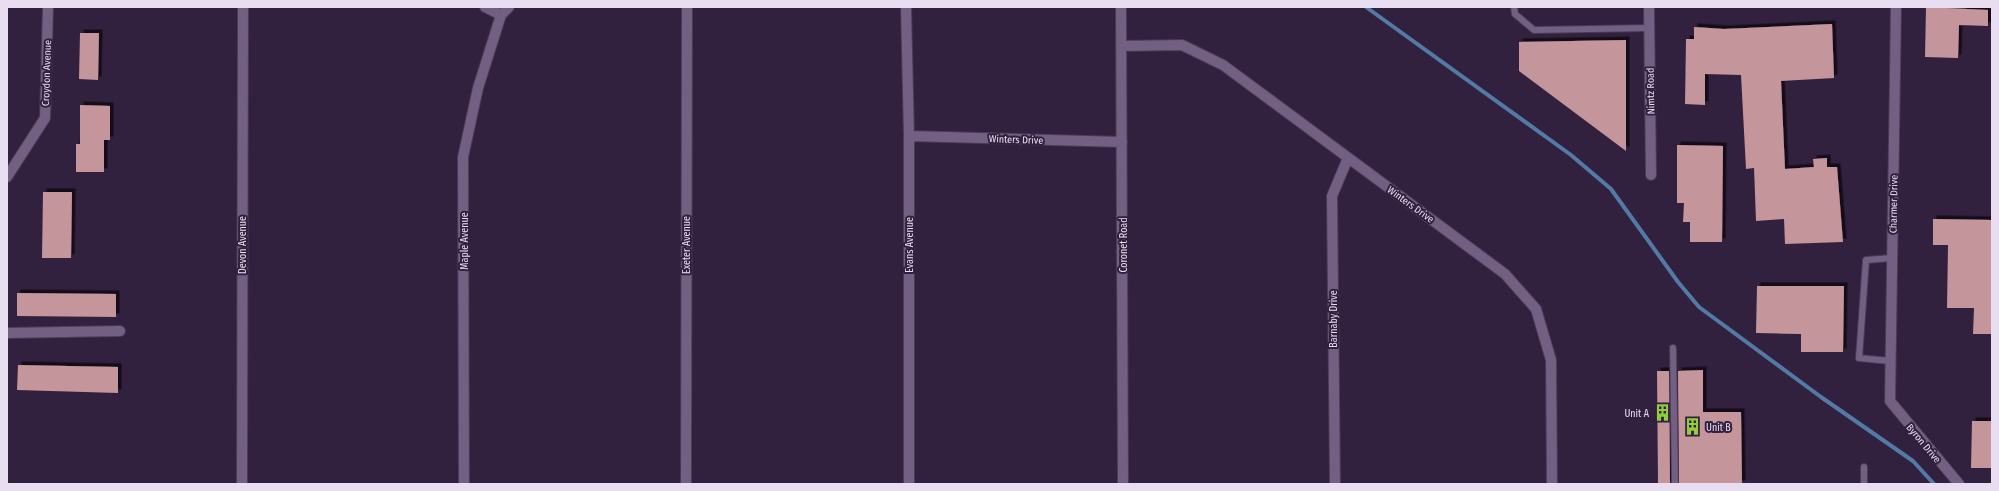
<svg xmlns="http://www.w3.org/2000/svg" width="1999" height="491" font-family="'Fira Sans Condensed',sans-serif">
<defs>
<filter id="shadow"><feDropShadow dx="3.5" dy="-3.5" stdDeviation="0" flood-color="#0009"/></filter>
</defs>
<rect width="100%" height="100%" fill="#31203e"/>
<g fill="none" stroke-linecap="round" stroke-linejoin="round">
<path stroke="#527aa5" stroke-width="4" d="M1366 7 1571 155 1611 189 1678 282 1699 307 1821 397 1913 461 1934 484"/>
</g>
<path fill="#c4959b" filter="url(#shadow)" d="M1926 7 1988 10V26L1959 25 1958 58 1925 57Z
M1832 24 1834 78 1781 81 1785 169 1814 167 1813 159 1827 158V167H1837L1843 242 1785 244 1784 219 1756 221 1754 168 1746 169 1741 75 1705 74V105L1685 104 1686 39H1694V27L1724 29Z
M80 33H99L98 80 79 79Z
M1626 40V151L1519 71V42Z
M80 105 110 106V140H104V172H76V144H80Z
M1677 145 1723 146 1722 242H1690V222H1683L1684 203H1677Z
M43 192H72L71 258H42Z
M1933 219 1992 220V334H1973L1974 308H1947L1948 245H1933Z
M1757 286H1844L1843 352H1801V334L1756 333Z
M17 293 116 294V317L17 316Z
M18 365 118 367V393L17 390Z
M1703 370V412H1741L1742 484H1679L1678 371Z
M1657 371H1669L1670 484H1658Z
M1972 421H1992V468H1971Z"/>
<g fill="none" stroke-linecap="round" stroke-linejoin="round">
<defs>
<path id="service" d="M1514 7 1515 14 1534 30 1649 28
M1673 348 1675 484
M1890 361 1859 358 1866 260 1892 258
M1864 467V484"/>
<path id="minor" d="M485 7 501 15
M906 7 909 136V484
M1121 7 1123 484
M1649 7 1651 175
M1896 7 1890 401 1959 484
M1121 46 1182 45 1223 65 1505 274 1536 309 1551 360 1552 484
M909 136 1122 142
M7 177 45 118 48 7
M7 333 120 331
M242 484 243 7
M464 484 463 157 478 88 501 15 509 7
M686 484 687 7
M1335 484 1332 196 1348 158"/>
</defs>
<use href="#service" stroke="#4b3b55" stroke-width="8"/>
<use href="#minor" stroke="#4b3b55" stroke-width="12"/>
<use href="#service" stroke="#725f81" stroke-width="6"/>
<use href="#minor" stroke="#725f81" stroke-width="10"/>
</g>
<defs>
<symbol id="building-bare" viewBox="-9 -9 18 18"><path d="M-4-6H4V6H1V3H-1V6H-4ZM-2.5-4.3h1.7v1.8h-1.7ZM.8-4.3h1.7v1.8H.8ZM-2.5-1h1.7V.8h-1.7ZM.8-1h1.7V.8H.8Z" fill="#91cd3f" stroke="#31203e" stroke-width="2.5" paint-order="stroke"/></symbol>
</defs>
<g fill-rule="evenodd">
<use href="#building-bare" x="1650" y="400" width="25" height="25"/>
<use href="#building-bare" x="1680" y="414" width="25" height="25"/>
</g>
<g text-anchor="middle" stroke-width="4" stroke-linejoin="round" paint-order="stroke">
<g font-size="10" fill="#e8ddf1" stroke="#31203e">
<text transform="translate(46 73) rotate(-88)" y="4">Croydon Avenue</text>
<text transform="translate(1650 91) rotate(-91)" y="4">Nimtz Road</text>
<text transform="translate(1016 139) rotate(2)" y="4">Winters Drive</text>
<text transform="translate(1411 204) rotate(36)" y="4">Winters Drive</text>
<text transform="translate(1893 204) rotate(-89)" y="4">Charmer Drive</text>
<text transform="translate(464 241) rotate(-90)" y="4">Maple Avenue</text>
<text transform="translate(242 245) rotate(-90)" y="4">Devon Avenue</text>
<text transform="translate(686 245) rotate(-90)" y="4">Exeter Avenue</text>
<text transform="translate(909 245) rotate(-90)" y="4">Evans Avenue</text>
<text transform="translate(1123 245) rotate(-90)" y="4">Coronet Road</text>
<text transform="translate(1333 319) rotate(-90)" y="4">Barnaby Drive</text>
<text transform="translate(1924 443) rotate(50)" y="4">Byron Drive</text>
</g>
<g font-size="10" fill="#e8ddf1" stroke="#31203e" text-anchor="end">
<text x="1649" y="417">Unit A</text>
<text x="1706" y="431" text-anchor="start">Unit B</text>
</g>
</g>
<rect width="1999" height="491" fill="none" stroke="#e8ddf1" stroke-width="16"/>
</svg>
